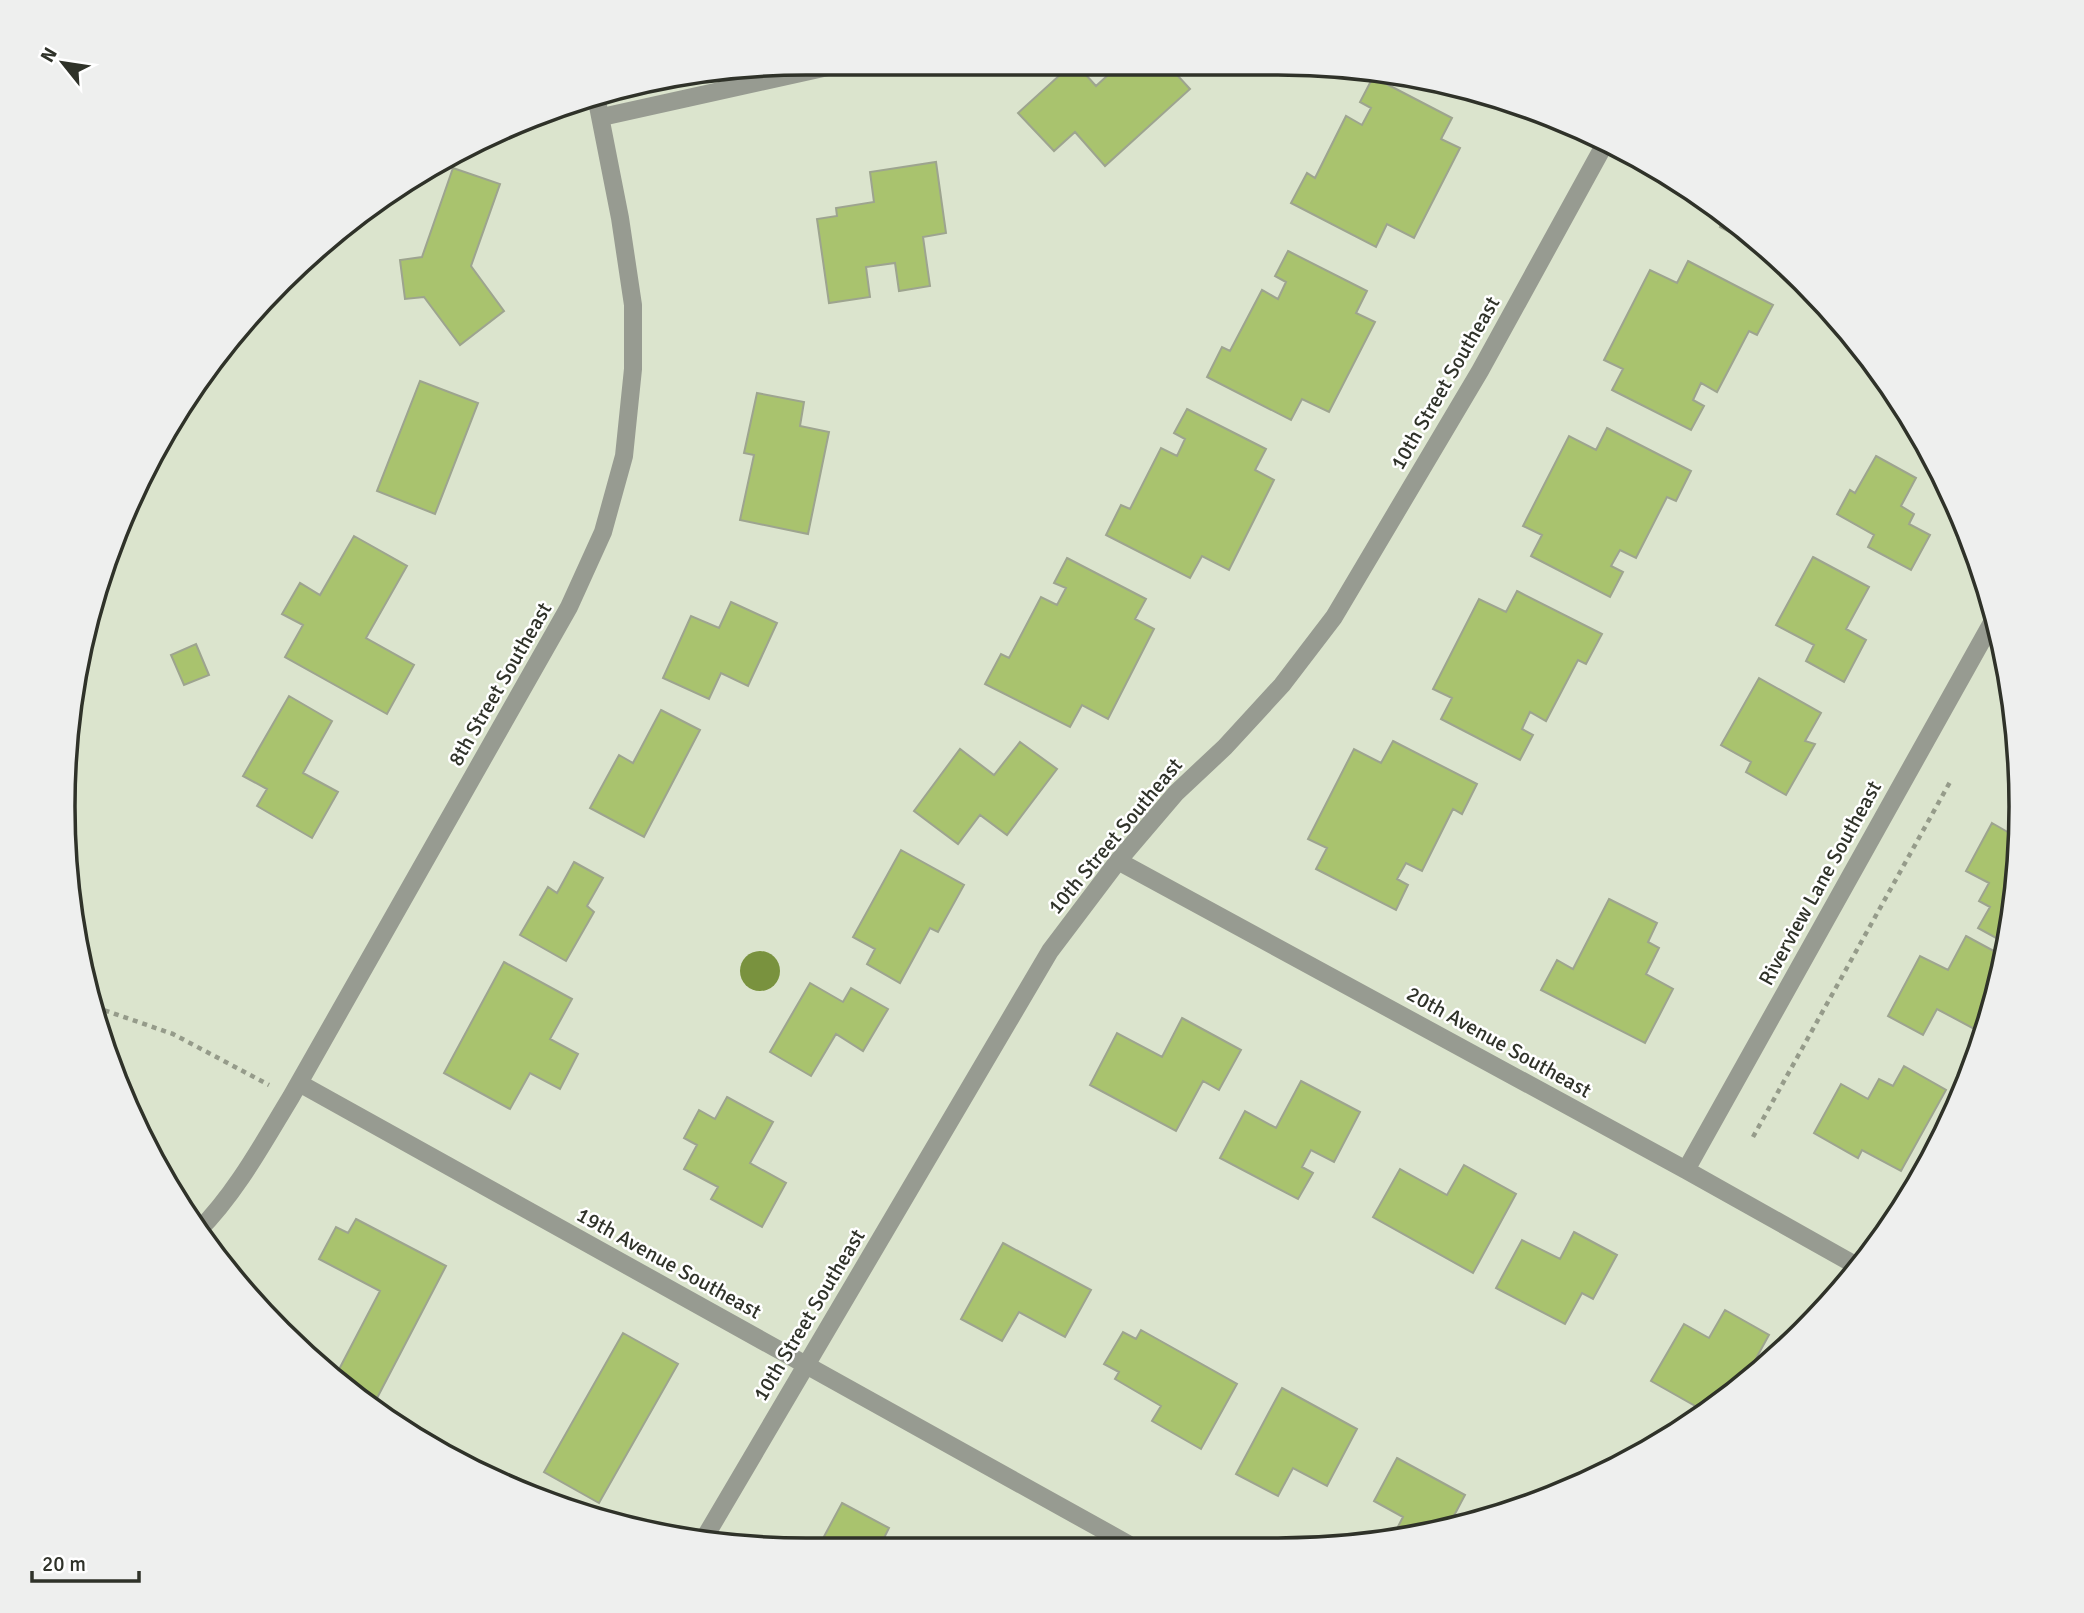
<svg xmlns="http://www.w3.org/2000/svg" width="2084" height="1613" font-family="Signika,sans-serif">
<rect width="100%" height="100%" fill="#dbe4cd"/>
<path fill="#79923e" d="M740 971a20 20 0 1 1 40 0a20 20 0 1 1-40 0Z"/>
<path fill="#a9c36e" stroke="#9da48f" stroke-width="2" d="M1072 64H1076L1096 86 1120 64H1167L1190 89 1105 166 1075 132 1054 151 1018 113Z
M1373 77 1452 118 1441 139 1460 148 1414 238 1387 224 1376 247 1291 203 1307 173 1315 178 1346 116 1362 125 1371 108 1360 102Z
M936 162 946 233 923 237 930 286 899 291 895 263 866 267 870 297 829 303 817 219 837 216 836 208 874 202 870 172Z
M453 168 500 184 471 266 504 311 460 345 424 297 405 299 400 260 422 257Z
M1726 214 1730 216 1773 254 1720 227Z
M1288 251 1367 291 1356 313 1375 322 1329 412 1302 399 1291 420 1207 377 1222 347 1230 351 1262 290 1278 299 1286 282 1275 276Z
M1688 261 1773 305 1757 335 1749 331 1717 392 1701 383 1693 400 1704 406 1691 430 1612 390 1623 369 1604 360 1650 270 1677 283Z
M420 381 478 403 435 514 377 491Z
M757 393 804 402 800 426 829 432 808 534 740 520 754 455 744 453Z
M1187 409 1266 449 1255 470 1274 480 1229 570 1202 556 1190 578 1106 535 1121 505 1130 509 1161 448 1177 456 1185 439 1174 433Z
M1607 428 1691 471 1676 501 1667 497 1636 558 1620 550 1611 566 1623 572 1610 597 1531 556 1542 535 1523 526 1569 436 1596 450Z
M1876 456 1916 478 1901 506 1914 514 1909 524 1930 535 1911 570 1868 547 1874 535 1837 514 1850 490 1855 493Z
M354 536 407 566 366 638 414 665 387 714 285 657 303 625 282 614 300 583 320 595Z
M1813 557 1869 587 1846 629 1866 640 1844 682 1806 661 1814 645 1776 625Z
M1067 558 1146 599 1135 619 1154 629 1108 719 1082 705 1070 727 985 684 1001 654 1009 658 1041 597 1057 605 1066 588 1054 583Z
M1517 591 1602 634 1586 664 1578 660 1546 721 1530 712 1522 729 1533 735 1520 760 1441 719 1452 698 1433 689 1479 599 1506 612Z
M731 602 777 623 748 686 721 673 709 699 663 678 691 616 719 628Z
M196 644 209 675 184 685 171 655Z
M1759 678 1821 713 1805 741 1815 744 1786 795 1746 772 1751 762 1721 745Z
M289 696 332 721 303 773 338 792 312 838 257 806 267 789 243 776Z
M661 710 700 730 644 837 590 808 619 755 633 763Z
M1393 741 1477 784 1462 814 1453 809 1422 871 1406 863 1397 879 1408 885 1396 910 1316 869 1327 848 1308 839 1354 749 1381 763Z
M1020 742 1057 769 1007 835 980 815 958 844 914 811 960 749 994 775Z
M1992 823 2018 838 2007 944 1978 928 1990 907 1979 901 1989 883 1966 871Z
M901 850 964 885 938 932 930 928 900 983 867 964 875 949 853 937Z
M574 862 603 878 587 906 594 912 566 961 520 935 548 887 557 893Z
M1609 899 1657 923 1648 942 1659 948 1646 974 1673 989 1645 1043 1541 990 1557 960 1573 969Z
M1966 936 2005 957 1980 1032 1937 1009 1923 1035 1888 1016 1920 956 1948 970Z
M504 962 572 999 550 1039 578 1054 560 1089 530 1073 510 1109 444 1073Z
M810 983 843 1002 851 988 888 1009 863 1051 836 1034 811 1076 770 1052Z
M1182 1018 1241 1050 1219 1090 1203 1081 1176 1131 1090 1085 1117 1033 1162 1057Z
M1904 1066 1946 1090 1901 1171 1862 1150 1858 1158 1814 1133 1841 1084 1868 1099 1879 1079 1893 1086Z
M1301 1081 1360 1112 1334 1162 1311 1150 1302 1167 1313 1173 1298 1199 1220 1158 1245 1111 1276 1128Z
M727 1097 773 1122 750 1163 786 1183 762 1227 711 1199 718 1187 684 1169 697 1145 684 1138 699 1110 715 1119Z
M1464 1165 1516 1194 1473 1273 1373 1217 1400 1169 1447 1195Z
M356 1219 446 1266 375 1402 351 1390 335 1377 380 1291 319 1259 336 1227 348 1233Z
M1574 1232 1617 1255 1593 1299 1582 1293 1565 1324 1496 1288 1522 1240 1560 1259Z
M1003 1243 1091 1290 1065 1337 1019 1312 1002 1341 961 1319Z
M1725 1310 1769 1335 1743 1382 1706 1412 1651 1381 1684 1324 1709 1338Z
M1141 1330 1237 1384 1201 1449 1152 1421 1161 1406 1115 1379 1119 1372 1104 1364 1123 1332 1136 1339Z
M623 1333 678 1364 599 1503 544 1472Z
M1282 1388 1357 1429 1327 1486 1293 1468 1278 1496 1236 1474Z
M1397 1458 1465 1495 1448 1527 1391 1540 1403 1517 1374 1501Z
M842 1503 889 1528 881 1544H820Z"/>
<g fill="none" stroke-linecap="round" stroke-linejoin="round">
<path stroke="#959b8a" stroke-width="4.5" stroke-dasharray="5 5" stroke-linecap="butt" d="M95 1007 173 1034 269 1085
M1753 1137 1950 782"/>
<path stroke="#979b91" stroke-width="18" d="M602 117 846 63
M1118 861 1686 1170 1857 1266
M299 1083 1128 1544
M1686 1170 1994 619
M198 1231C236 1193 263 1143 291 1097L569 607 603 532 624 456 633 369V305L620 218 596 96
M702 1542 1050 951 1118 861 1176 793 1225 747 1282 685 1334 617 1480 371 1607 140"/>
</g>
<g text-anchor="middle" stroke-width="5" stroke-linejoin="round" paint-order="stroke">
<g font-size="21" fill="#2f3229" stroke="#fff">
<text transform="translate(1445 383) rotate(-60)" y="7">10th Street Southeast</text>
<text transform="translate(500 684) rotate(-60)" y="7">8th Street Southeast</text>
<text transform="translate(1115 836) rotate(-50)" y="7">10th Street Southeast</text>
<text transform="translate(1820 883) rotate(-61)" y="7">Riverview Lane Southeast</text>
<text transform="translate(1499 1042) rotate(29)" y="7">20th Avenue Southeast</text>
<text transform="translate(669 1263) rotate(29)" y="7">19th Avenue Southeast</text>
<text transform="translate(809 1315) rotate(-59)" y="7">10th Street Southeast</text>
</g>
</g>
<path d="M0 0H2084V1613H0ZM806 75H1278A731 731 0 0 1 2009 806V807A731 731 0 0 1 1278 1538H806A731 731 0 0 1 75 807V806A731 731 0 0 1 806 75Z" fill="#eeefee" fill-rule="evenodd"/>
<path fill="none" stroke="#2f3229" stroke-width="3.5" d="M806 75H1278A731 731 0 0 1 2009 806V807A731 731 0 0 1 1278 1538H806A731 731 0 0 1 75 807V806A731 731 0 0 1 806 75Z"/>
<g transform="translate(63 63) rotate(300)" stroke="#ffffff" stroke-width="5" paint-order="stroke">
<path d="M0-5L12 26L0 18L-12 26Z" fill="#2f3229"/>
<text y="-10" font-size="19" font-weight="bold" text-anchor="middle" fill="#2f3229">N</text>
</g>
<path d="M32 1571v10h107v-10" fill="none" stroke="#2f3229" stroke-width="3.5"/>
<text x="42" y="1571" font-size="21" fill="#2f3229" stroke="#ffffff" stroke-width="5" paint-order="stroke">20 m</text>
</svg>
